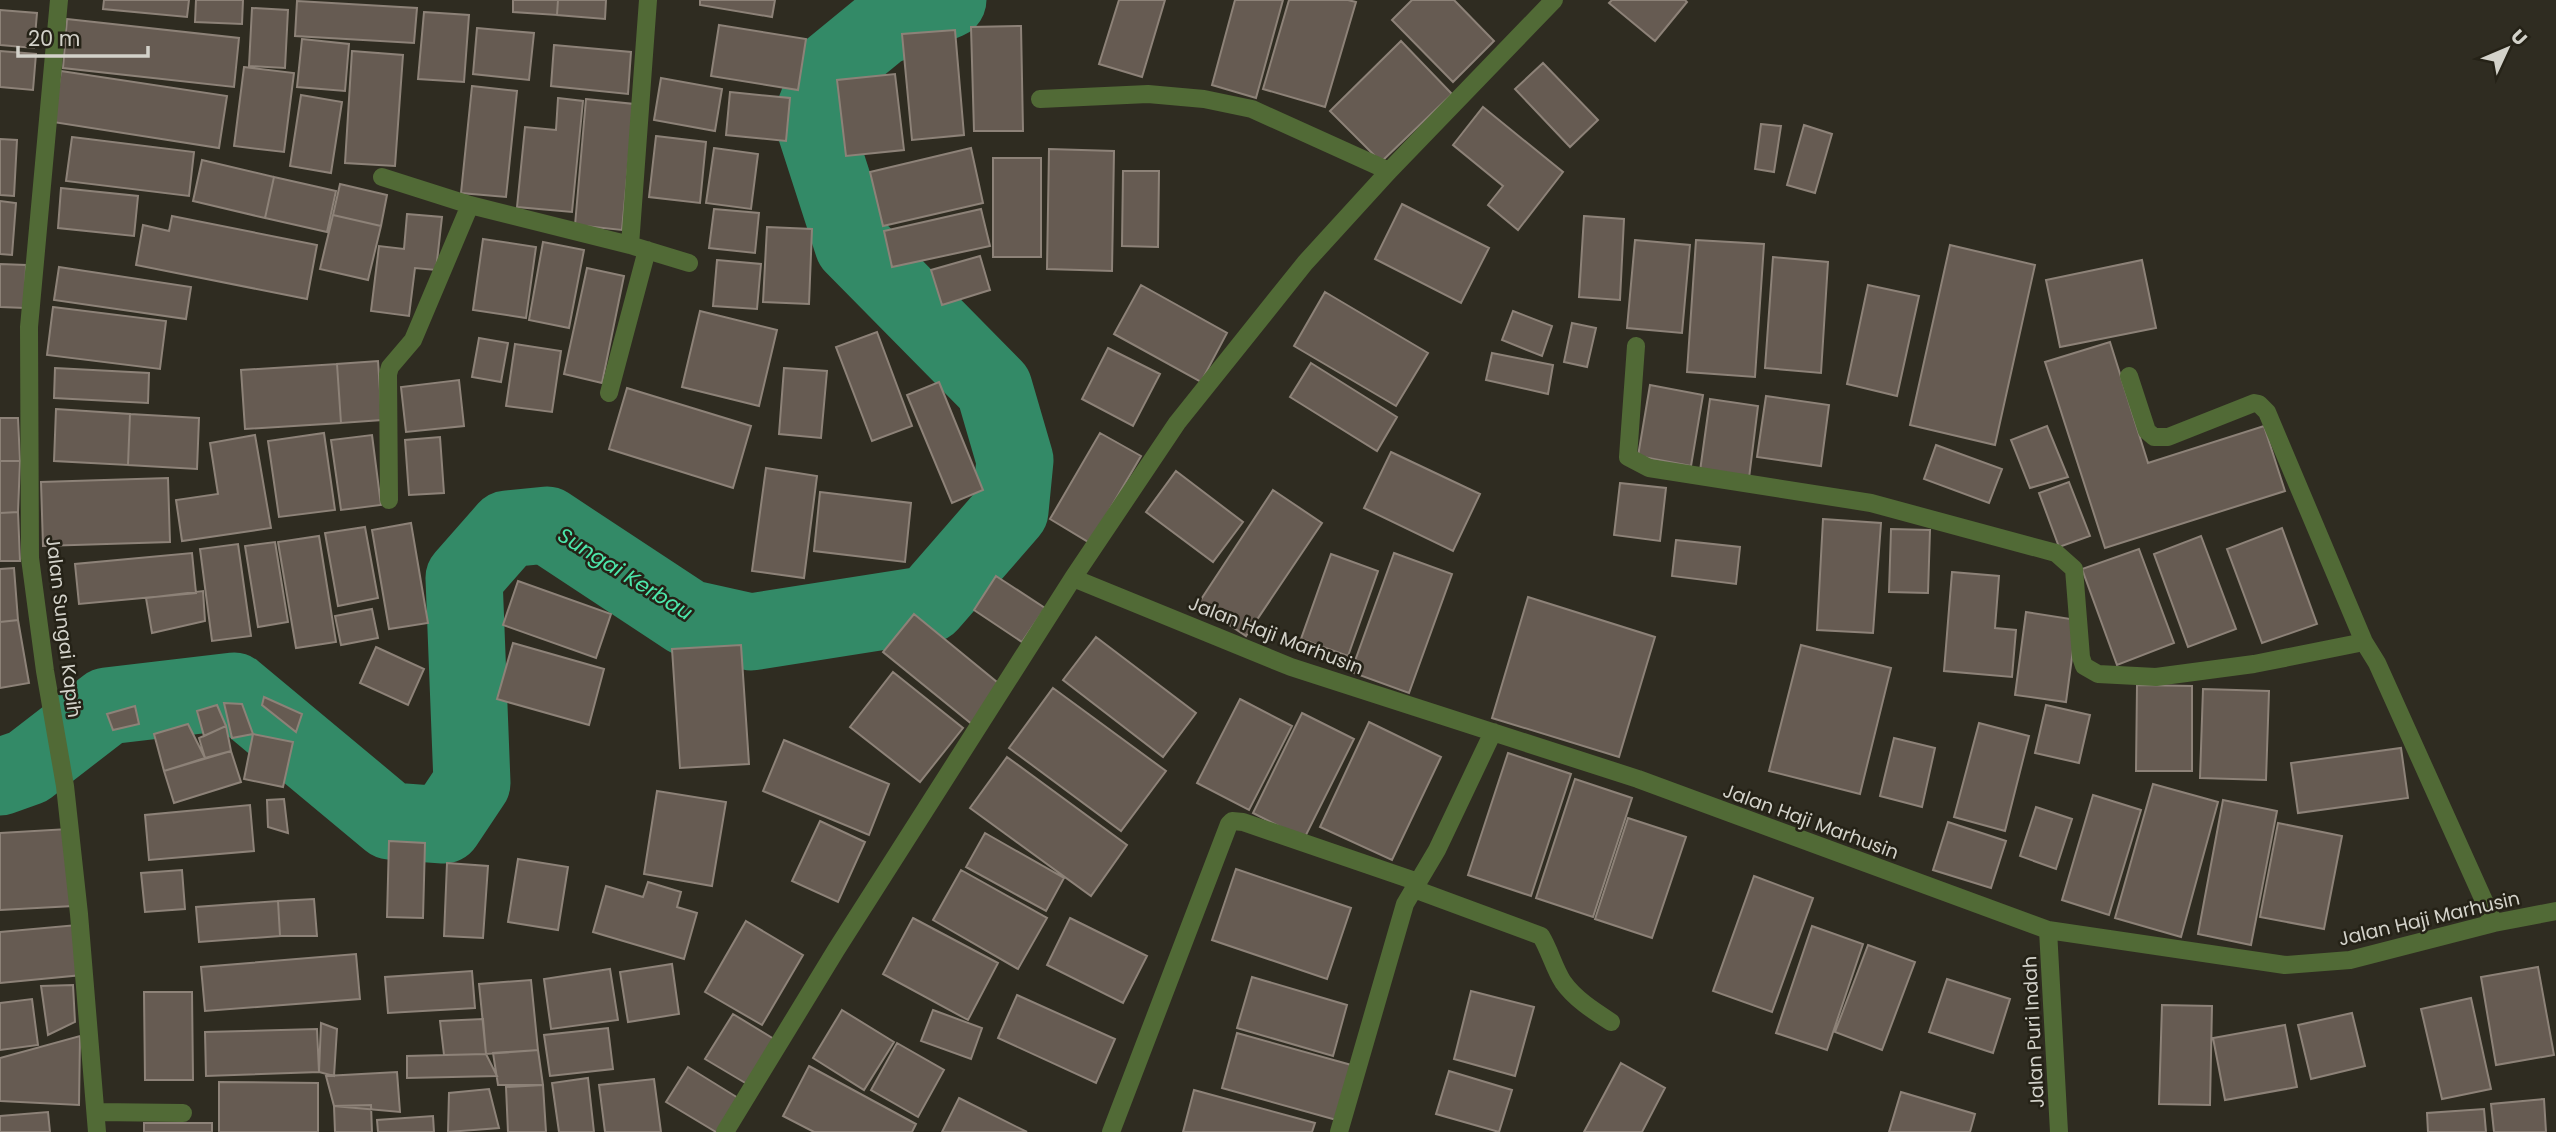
<svg xmlns="http://www.w3.org/2000/svg" width="2556" height="1132" font-family="Poppins,sans-serif">
<rect width="100%" height="100%" fill="#2f2c21"/>
<g fill="none" stroke-linecap="round" stroke-linejoin="round">
<path stroke="#338a67" stroke-width="77" d="M0 777 28 767 107 706 234 691 390 821 444 825 472 783 464 578 507 529 547 525 688 618 751 632 929 604 1010 511 1015 460 994 388 853 245 812 118 831 69 881 28 948 0"/>
</g>
<path fill="#665b52" stroke="#8d8278" stroke-width="2" d="M104 0H189L187 17 103 9Z
M196 0H243L242 24 195 22Z
M513 0H558L557 15 513 12Z
M558 0H606L605 19 557 15Z
M700 0H775L772 17 700 5Z
M1119 0H1165L1142 77 1099 64Z
M1235 0H1283L1256 98 1212 85Z
M1289 0H1348L1356 2 1325 107 1263 89Z
M1412 0H1454L1494 41 1453 82 1392 20Z
M1612 0H1685L1687 2 1655 41 1609 3Z
M297 1 417 8 414 43 295 36Z
M252 8 288 10 285 68 249 66Z
M0 10 37 13 34 48 0 45Z
M424 12 469 15 464 82 418 79Z
M67 19 239 38 234 87 63 68Z
M719 25 806 39 798 90 711 76Z
M1021 26 1023 131H974L971 27Z
M477 28 534 33 529 80 473 74Z
M955 30 964 135 912 140 902 34Z
M302 39 349 44 345 91 297 87Z
M1401 41 1452 94 1381 162 1330 111Z
M554 45 631 52 628 94 551 86Z
M0 51 36 54 33 90 0 87Z
M352 51 403 55 395 166 345 163Z
M1543 63 1598 120 1570 147 1515 89Z
M244 67 294 73 284 152 234 146Z
M61 71 227 96 219 148 53 122Z
M895 74 904 150 846 156 837 80Z
M661 78 722 89 715 131 654 120Z
M472 86 517 91 506 197 461 193Z
M730 92 790 98 786 141 726 135Z
M301 95 342 102 331 173 290 166Z
M558 98 583 101 572 212 517 207 525 127 556 130Z
M586 99 634 104 622 230 575 225Z
M1483 107 1563 172 1518 230 1488 205 1503 186 1453 145Z
M1761 124 1781 126 1774 172 1755 169Z
M1804 125 1832 134 1815 193 1787 185Z
M656 136 706 142 700 203 649 197Z
M72 137 194 152 189 196 66 181Z
M0 139 17 140 14 196 0 195Z
M714 148 758 154 751 209 706 203Z
M971 148 983 203 883 226 870 172Z
M1049 149 1114 151 1112 271 1047 269Z
M993 158H1041V257H993Z
M202 160 274 177 265 218 193 201Z
M1123 171H1159L1158 247 1122 246Z
M274 177 336 191 327 232 265 218Z
M340 184 387 195 381 226 333 215Z
M61 188 138 196 134 236 58 228Z
M0 201 16 203 12 255 0 254Z
M1402 204 1489 248 1461 303 1375 259Z
M714 209 759 213 755 253 709 248Z
M981 209 990 246 892 267 884 231Z
M407 214 442 217 436 270 415 268 409 316 371 311 379 246 404 249Z
M333 215 381 226 368 280 320 269Z
M172 216 317 245 307 299 136 265 143 225 169 231Z
M1584 216 1624 219 1620 300 1579 297Z
M767 227 812 229 809 304 763 302Z
M483 239 536 247 526 318 473 310Z
M1635 240 1690 245 1682 333 1627 328Z
M1696 240 1764 244 1755 377 1687 372Z
M543 242 584 250 569 328 529 320Z
M1950 245 2035 265 1995 445 1910 425Z
M980 256 990 290 942 305 931 270Z
M1773 257 1828 262 1821 373 1765 368Z
M717 260 761 264 757 309 713 306Z
M2142 260 2156 328 2060 347 2046 280Z
M0 264 26 265 25 308 0 307Z
M59 267 191 287 186 319 54 300Z
M587 268 624 276 602 383 564 374Z
M1141 285 1227 333 1201 382 1114 334Z
M1868 285 1919 296 1897 396 1847 384Z
M1325 292 1428 353 1396 406 1294 346Z
M53 307 166 321 160 369 47 355Z
M700 311 777 330 759 406 682 387Z
M1513 311 1552 326 1542 356 1502 340Z
M1572 323 1596 328 1587 367 1564 362Z
M877 332 912 426 872 441 836 347Z
M479 338 508 343 501 382 472 377Z
M2110 342 2148 463 2264 426 2285 491 2105 548 2045 362Z
M515 344 561 351 552 412 506 406Z
M1108 348 1160 374 1133 426 1082 399Z
M1492 353 1553 365 1548 394 1486 380Z
M378 361 382 420 341 423 337 364Z
M1311 363 1397 417 1377 451 1290 397Z
M337 364 341 423 245 429 241 370Z
M55 368 149 373 148 403 54 398Z
M784 368 827 371 821 438 779 434Z
M459 380 464 426 406 432 401 387Z
M939 382 983 490 952 503 907 395Z
M1650 385 1703 395 1691 466 1638 456Z
M627 388 751 426 733 488 609 449Z
M1766 396 1829 405 1821 466 1757 457Z
M1710 399 1758 406 1749 478 1700 471Z
M56 409 130 414 128 465 54 461Z
M130 414 199 418 197 469 128 465Z
M0 418H18L20 461H0Z
M2047 426 2068 477 2030 488 2011 440Z
M324 433 335 510 279 517 268 441Z
M1100 433 1141 456 1090 543 1050 519Z
M255 435 271 528 182 541 176 500 218 494 210 443Z
M372 435 381 505 341 510 331 440Z
M440 437 444 493 409 495 405 440Z
M1936 445 2002 469 1989 503 1924 479Z
M1391 452 1480 494 1453 551 1364 508Z
M0 461H20L18 512 0 513Z
M766 468 817 476 804 578 752 571Z
M1176 471 1243 522 1213 562 1146 512Z
M168 478 170 542 43 546 41 482Z
M2069 482 2090 536 2059 547 2039 493Z
M1620 483 1666 488 1660 541 1614 535Z
M1273 490 1322 523 1246 636 1198 604Z
M820 492 911 503 905 562 814 551Z
M18 512 20 561H0V513Z
M1823 519 1881 523 1873 633 1817 630Z
M411 523 428 623 389 629 372 530Z
M365 527 378 598 338 606 325 533Z
M2282 528 2317 624 2262 643 2227 549Z
M1891 529 1930 530 1928 593 1889 592Z
M319 536 336 642 296 648 278 542Z
M2201 536 2236 629 2188 647 2154 554Z
M1676 540 1740 547 1736 584 1672 576Z
M275 542 288 622 258 627 245 546Z
M238 544 251 636 212 641 200 549Z
M2139 549 2174 643 2117 665 2082 569Z
M192 553 196 593 79 604 75 564Z
M1394 553 1452 574 1409 693 1351 672Z
M1331 554 1378 571 1348 656 1301 639Z
M14 568 18 620 0 622V569Z
M1952 572 1999 576 1995 628 2016 630 2012 677 1944 671Z
M996 576 1045 608 1022 642 974 610Z
M518 581 611 614 596 658 503 625Z
M203 591 205 621 152 633 146 598Z
M1528 597 1655 637 1619 757 1492 718Z
M372 609 378 638 341 645 335 616Z
M2026 612 2077 620 2066 702 2015 695Z
M914 614 1003 687 973 725 883 652Z
M18 620 29 683 0 688V622Z
M1096 637 1196 713 1163 757 1063 680Z
M513 643 604 669 589 725 497 699Z
M741 645 749 764 680 768 672 649Z
M1801 645 1891 668 1860 794 1769 771Z
M376 647 424 669 408 705 360 683Z
M893 672 963 728 920 782 850 727Z
M2137 685 2192 686V771H2136Z
M1053 688 1166 771 1121 831 1009 748Z
M2203 689 2269 691 2266 780 2200 778Z
M264 697 302 714 296 732 262 705Z
M1240 699 1292 726 1249 810 1197 783Z
M224 703 242 704 253 734 232 738Z
M217 705 226 726 204 736 197 711Z
M2046 705 2090 715 2079 763 2035 753Z
M135 706 139 724 113 730 107 714Z
M1302 713 1354 739 1304 839 1253 813Z
M1369 722 1441 757 1392 860 1320 827Z
M1979 723 2029 736 2005 831 1954 817Z
M188 724 205 758 164 771 154 734Z
M226 726 231 751 205 758 199 738Z
M253 734 293 742 283 787 244 779Z
M1894 738 1935 748 1922 807 1880 796Z
M784 740 889 784 869 835 763 791Z
M2401 748 2408 798 2298 813 2291 763Z
M231 751 241 782 174 803 164 771Z
M1508 753 1571 774 1531 896 1468 875Z
M1007 757 1127 845 1091 896 970 808Z
M1575 779 1632 798 1593 917 1536 898Z
M2153 784 2218 802 2181 937 2115 918Z
M657 791 726 802 712 886 644 874Z
M2093 795 2141 810 2109 915 2062 900Z
M284 799 288 833 268 827 267 800Z
M2223 800 2277 811 2251 945 2198 934Z
M250 805 254 851 149 860 145 815Z
M2036 807 2072 819 2056 869 2020 856Z
M1628 818 1686 837 1652 938 1595 919Z
M820 821 865 842 838 902 792 881Z
M1948 822 2006 841 1991 888 1933 870Z
M2278 823 2342 836 2324 929 2260 917Z
M68 829 73 906 0 910V833Z
M985 833 1064 878 1046 911 966 867Z
M389 841 425 843 423 918 387 917Z
M518 859 568 867 558 930 508 922Z
M447 863 488 866 483 938 444 936Z
M1236 869 1351 908 1327 979 1212 940Z
M182 870 185 909 145 912 141 873Z
M961 870 1047 918 1018 969 933 920Z
M1754 876 1813 898 1772 1012 1713 991Z
M648 882 681 892 677 907 697 913 684 959 593 932 606 886 643 897Z
M314 899 317 936H280L278 901Z
M278 901 280 936 199 942 196 907Z
M913 918 998 963 968 1020 883 974Z
M1070 918 1147 956 1123 1003 1047 965Z
M746 921 803 955 762 1025 705 992Z
M77 925 82 975 0 983V932Z
M1812 926 1863 944 1827 1050 1776 1033Z
M1868 945 1915 962 1882 1050 1835 1032Z
M356 954 360 999 205 1011 201 967Z
M672 964 679 1014 628 1022 620 972Z
M2538 967 2554 1055 2496 1065 2481 977Z
M610 969 618 1020 551 1029 544 979Z
M472 971 475 1008 388 1013 385 977Z
M1252 977 1347 1005 1333 1056 1237 1028Z
M1947 979 2010 999 1993 1053 1929 1032Z
M531 980 538 1050 486 1054 479 984Z
M73 985 75 1022 48 1035 41 986Z
M1471 991 1534 1007 1515 1076 1454 1059Z
M144 992H192L193 1080H145Z
M1017 995 1115 1039 1096 1083 998 1038Z
M2471 998 2491 1089 2442 1099 2421 1009Z
M32 999 38 1045 0 1050V1003Z
M2162 1005 2212 1006 2210 1105 2159 1104Z
M842 1010 894 1042 864 1090 813 1058Z
M933 1010 982 1028 971 1059 921 1041Z
M2352 1013 2365 1066 2311 1079 2298 1025Z
M733 1014 774 1039 747 1084 705 1059Z
M483 1019 486 1054 444 1055 440 1021Z
M321 1023 337 1029 334 1076 319 1072Z
M2285 1025 2297 1087 2225 1100 2213 1038Z
M608 1028 613 1069 550 1076 544 1035Z
M317 1029 319 1072 206 1076 205 1032Z
M1237 1033 1355 1066 1340 1121 1222 1088Z
M80 1036 79 1105 0 1101V1058Z
M897 1043 944 1070 918 1117 871 1090Z
M538 1050 543 1085H498L493 1053Z
M486 1054 497 1076 407 1078V1056Z
M1621 1063 1665 1088 1642 1132H1584Z
M809 1066 916 1124 912 1132H814L783 1116Z
M688 1067 743 1101 724 1132H716L666 1102Z
M1449 1071 1512 1090 1499 1132 1436 1114Z
M397 1072 400 1112 334 1106 326 1076Z
M588 1078 594 1132H559L552 1083Z
M654 1079 661 1132H605L599 1085Z
M219 1082 318 1083V1132H219Z
M543 1085 546 1132H508L506 1087Z
M489 1089 499 1128 448 1132 449 1093Z
M1194 1090 1315 1123 1312 1132H1183Z
M1901 1092 1975 1114 1970 1132H1889Z
M959 1098 1027 1132H942Z
M2544 1099 2546 1132H2494L2491 1104Z
M371 1105 372 1132H335L334 1106Z
M2484 1109 2486 1132H2428L2427 1113Z
M48 1112 50 1132H0V1116Z
M433 1116 434 1132H378L377 1120Z
M144 1123H212V1132H144Z"/>
<g fill="none" stroke-linecap="round" stroke-linejoin="round">
<path stroke="#516a36" stroke-width="18" d="M59 0 29 327 30 558 45 671 65 786 79 914 97 1132
M1040 99 1148 94 1204 99 1252 109 1389 171
M382 177 470 205 630 245 689 263
M630 245 648 0
M1636 346 1628 457 1649 468 1871 503 2056 553 2074 569 2081 657 2084 666 2098 674 2156 677 2254 664 2364 642
M2129 376 2147 431 2154 437H2168L2254 403 2259 404 2267 412 2364 642 2377 663 2494 923
M609 393 647 250
M389 500 388 374 390 367 413 340 470 205
M1073 578 1291 667 1638 779 2048 930 2285 965 2350 960 2494 923 2556 911
M1414 889 1541 936C1550 951 1554 968 1563 982 1575 999 1594 1011 1611 1022
M2048 930 2059 1132
M96 1112 183 1113
M725 1132 836 950 1073 578 1177 423 1305 263 1389 171 1554 0
M1111 1132 1229 824 1232 821 1243 822 1418 882
M1339 1132 1405 904 1437 850 1493 732"/>
</g>
<g text-anchor="middle" stroke-width="5" stroke-linejoin="round" paint-order="stroke">
<g font-size="19" fill="#d3d2ca" stroke="#252217">
<text transform="translate(64 627) rotate(83)" y="7">Jalan Sungai Kapih</text>
<text transform="translate(1276 635) rotate(21)" y="7">Jalan Haji Marhusin</text>
<text transform="translate(1811 821) rotate(20)" y="7">Jalan Haji Marhusin</text>
<text transform="translate(2429 918) rotate(-13)" y="7">Jalan Haji Marhusin</text>
<text transform="translate(2033 1032) rotate(-93)" y="7">Jalan Puri Indah</text>
</g>
<g font-size="21" font-style="italic" fill="#4ce7ab" stroke="#252217">
<text transform="translate(625 574) rotate(32)" y="7">Sungai Kerbau</text>
</g>
</g>
<g transform="translate(2507 49) rotate(46)" stroke="#252217" stroke-width="5" paint-order="stroke">
<path d="M0-5L12 26L0 18L-12 26Z" fill="#d3d2ca"/>
<text y="-10" font-size="19" font-weight="bold" text-anchor="middle" fill="#d3d2ca">U</text>
</g>
<path d="M18 46v10h130v-10" fill="none" stroke="#d3d2ca" stroke-width="3.5"/>
<text x="28" y="46" font-size="21" fill="#d3d2ca" stroke="#252217" stroke-width="5" paint-order="stroke">20 m</text>
</svg>
